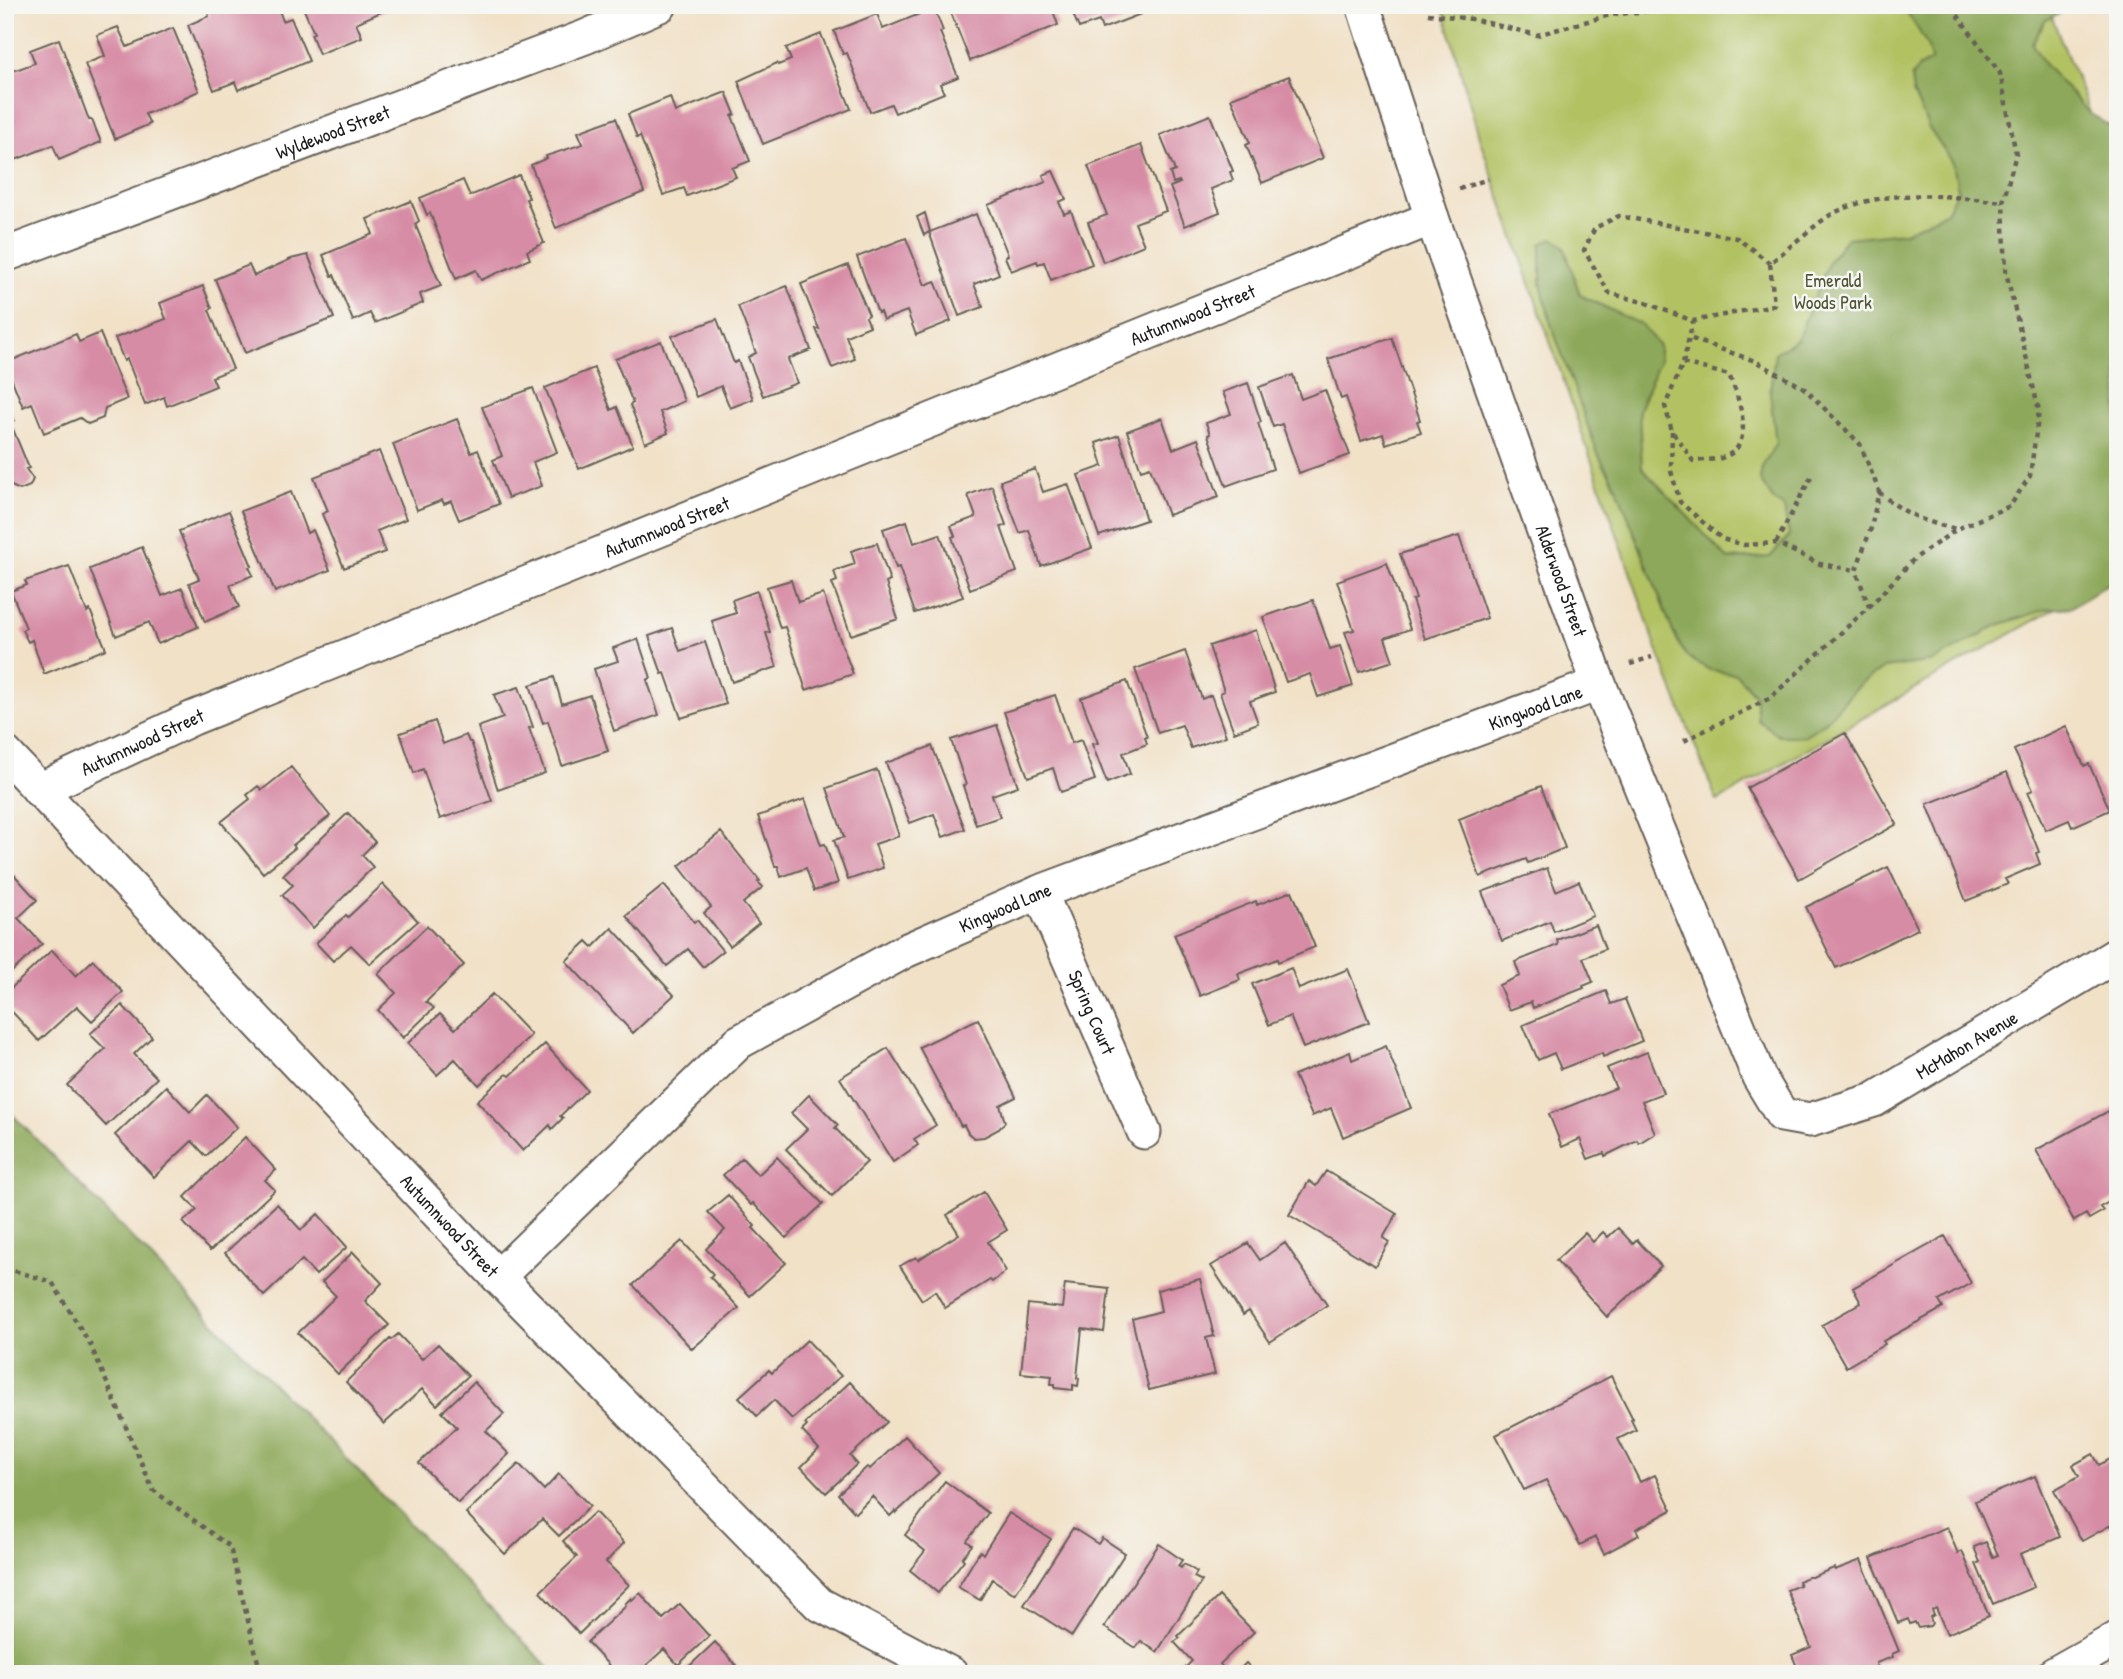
<svg xmlns="http://www.w3.org/2000/svg" width="2123" height="1679" font-family="'Patrick Hand',sans-serif">
<rect width="100%" height="100%" fill="#f6f6f2"/>
<filter id="ink" filterUnits="userSpaceOnUse"><feTurbulence type="fractalNoise" baseFrequency=".0143" numOctaves="2"/><feDisplacementMap in="SourceGraphic" scale="14" xChannelSelector="R" yChannelSelector="G"/><feConvolveMatrix kernelMatrix="1 2 1 2 8 2 1 2 1" color-interpolation-filters="sRGB"/></filter>
<filter id="wash" filterUnits="userSpaceOnUse"><feTurbulence type="fractalNoise" baseFrequency=".00686" numOctaves="4" result="noise"/><feDisplacementMap in="SourceGraphic" scale="28" xChannelSelector="R" yChannelSelector="G"/><feGaussianBlur stdDeviation="1.57" result="paint"/><feColorMatrix in="noise" values="0 0 0 0 0 0 0 0 0 0 0 0 0 0 0 0 0 1.4 0 .05"/><feComposite in="paint" operator="in"/></filter>
<g filter="url(#wash)">
<rect width="100%" height="100%" fill="#f1e1c7"/>
<path fill="#b2c264" stroke="#676f40" stroke-width="2" d="M1442 5H2047L2118 182V573L1717 801 1659 655 1480 140Z"/>
<path fill="#8da85a" stroke="#54623b" stroke-width="2" d="M1903 5H2073L2045 21 2032 44 2047 68 2090 114 2118 131V577L2072 607 2047 609 1998 625 1934 661 1884 668 1860 684 1825 722 1804 736H1779L1758 720 1755 695 1736 674 1710 670 1686 656 1673 632 1617 488 1598 454 1550 321 1541 283V244L1553 238 1564 246 1580 295 1642 325 1659 346V361L1639 410 1642 468 1728 559 1770 557 1789 536 1784 508 1774 501 1760 480 1762 467 1776 443 1770 393 1775 353 1798 338 1830 259 1847 238 1905 232 1945 213 1958 190 1953 163 1930 130 1913 93 1911 78 1919 67 1931 61C1930 42 1912 23 1903 5Z
M5 1107 555 1674H5Z"/>
<g id="blocks">
<path fill="#d78ca6" d="M211 5H277L283 21 291 18 309 61 238 90 235 82 214 90 188 25 209 16 208 12Z
M302 5H397L356 23 362 37 319 54 311 34 314 33Z
M948 5H1051L1058 25 970 61Z
M1069 5H1150L1151 10 1102 29 1099 21 1079 28Z
M934 8 943 31 940 32 958 77 940 84 944 93 895 113 891 104 870 112 847 53 843 54 834 31 877 14 883 29Z
M118 27 127 47 173 28 199 91 183 98V100L145 114 150 124 115 139 85 64 105 56 97 35Z
M821 34 851 109 763 144 738 81 777 63 778 65 791 60 786 48Z
M59 39 89 120H92L101 142 59 160 53 145 5 164V74L35 63 30 50Z
M1289 76 1323 158 1262 183 1246 145 1250 143 1231 98Z
M726 92 735 114 732 116 750 161 732 168 736 177 687 196 684 188 663 195 640 136 637 138 628 114 670 97 675 112Z
M1210 115 1233 171 1230 172 1233 180 1211 189 1220 212 1185 226 1170 187 1180 183 1179 181 1173 183 1170 173 1175 171 1160 135Z
M616 118 644 192 556 228 531 165 547 158 546 156 583 144 578 132Z
M1141 145 1166 211 1135 223 1144 245 1103 262 1088 222 1107 215 1088 166Z
M1053 171 1066 199 1059 202 1064 214 1071 211 1092 264 1051 280 1044 262 1038 264 1037 261 1011 271 1005 257 1008 255 988 205 1046 182 1043 175Z
M519 175 529 198 526 199 544 243 527 251 530 259 481 280 476 270 456 279 430 213 427 215 420 198 463 180 470 196Z
M411 201 419 221 415 224 441 286 420 294 423 303 375 323 370 313 353 321 334 275 332 276 323 255 373 234 367 219Z
M925 213 930 232 976 214 999 274 974 284 983 307 959 316 929 232 924 235 917 217Z
M906 238 925 285 935 281 951 321 916 335 907 311 883 320 880 312 878 313 857 257Z
M308 255 334 318 245 353 215 279 249 265 254 276 291 259Z
M848 265 869 315 866 317 870 326 846 336 855 359 832 368 816 329H819L801 284Z
M203 286 212 308 209 310 233 369 212 377 216 386 167 406 164 397 145 405 127 359 124 361 115 338 166 319 160 303Z
M787 286 811 350 788 359 797 383 763 396 748 357 756 353 738 306Z
M717 319 734 363 738 361 753 399 730 408 721 386 696 397 672 336Z
M100 333 127 399 105 408 103 418 88 424 80 418 44 433 32 403 23 407 5 363 76 334 79 342Z
M1392 338 1420 420 1417 421 1421 432 1386 444 1383 434 1361 441 1346 397 1341 399 1328 359Z
M661 341 684 401 660 412 668 433 645 443 630 405 633 403 615 359Z
M594 368 611 410 617 407 633 446 579 469 545 388Z
M1293 375 1301 399 1325 390 1350 455 1299 473 1282 424 1273 427 1259 387Z
M1248 383 1261 422 1258 423 1273 469 1226 486 1208 435 1210 434 1206 423 1231 414 1223 392Z
M533 388 557 452 533 462 542 486 508 498 493 460 502 456 482 407Z
M5 399 14 420 10 422 29 468 26 469 33 479 30 486 20 490 11 486 9 478 5 480Z
M1162 418 1173 449 1198 439 1219 497 1168 515 1150 467 1141 470 1127 431Z
M457 419 471 453 478 450 499 504 459 520 451 501 444 504 442 500 417 510 393 444Z
M1119 435 1146 520 1099 536 1078 475 1103 466 1096 443Z
M379 451 406 519 377 531 385 552 344 568 322 514 328 511 314 477Z
M1035 469 1043 492 1068 484 1092 548 1041 566 1029 530 1020 533 1000 481Z
M992 486 1006 525 1001 527 1017 572 970 589 952 537 955 536 951 526 976 517 968 495Z
M291 492 307 533 313 530 330 570 275 592 241 511Z
M229 511 252 566 249 567 253 575 230 585 239 607 205 622 189 583 199 579 179 531Z
M907 521 914 543 940 534 963 597 915 613 899 567 896 568 883 529Z
M1459 536 1487 618 1425 639 1412 600 1416 599 1400 554Z
M877 543 890 581 886 583 898 619 851 635 832 583 837 581 834 571 855 564 851 551Z
M142 547 162 596 182 588 198 627 158 644 149 622 116 636 90 569Z
M1387 563 1410 629 1385 638 1393 661 1359 672 1345 632 1354 630 1337 581Z
M69 566 87 612 90 610 106 649 44 674 32 640 28 642 22 630 26 628 11 591 27 585 25 581Z
M791 580 798 602 823 594 853 674 806 690 785 627 780 628 767 587Z
M757 591 770 632 766 633 777 667 732 682 712 621 736 613 732 600Z
M1313 600 1330 649 1340 646 1353 686 1318 697 1310 674 1286 682 1263 617Z
M672 628 680 651 705 642 726 704 681 718 665 673 662 674 649 636Z
M1256 630 1275 692 1250 701 1258 723 1234 732 1220 693 1224 691 1209 646Z
M638 639 651 678 647 680 659 715 614 731 594 669 618 661 613 648Z
M1185 651 1202 699 1211 695 1226 736 1191 748 1182 725 1158 733 1135 669Z
M554 677 562 704 590 695 608 751 562 766 548 721 543 723 530 685Z
M1127 681 1147 737H1145L1147 744 1123 753 1130 774 1107 783 1092 744 1098 743 1081 698Z
M519 687 533 727 529 728 545 773 498 790 478 727 503 718 494 695Z
M1055 695 1072 743 1081 740 1095 780 1061 792 1053 768 1028 777 1004 712Z
M435 721 443 744 466 735 469 742H471L492 801 440 819 423 769 414 773 400 733Z
M997 725 1018 786 992 795 1000 817 976 825 963 786 966 785 951 740Z
M2066 726 2084 766 2089 764 2110 810 2072 827 2069 820 2046 830 2028 792 2033 790 2014 750Z
M1845 733 1897 824 1799 879 1747 788Z
M932 746 965 829 943 837 934 814 910 823 886 763Z
M291 767 330 816 293 845 295 848 263 873 221 822 250 799 247 795 258 786 262 790Z
M877 770 899 836 875 844 883 868 848 880 834 840 844 837 827 788Z
M2007 772 2039 852 2036 853 2040 864 2005 879 2008 884 1966 901 1927 804Z
M1541 786 1565 848 1528 863 1526 859 1480 877 1459 819Z
M805 799 821 845 825 844 838 883 814 891 806 868 781 877 778 866H775L758 816Z
M348 813 375 842 362 855 373 867 313 928 282 895 293 885 283 875Z
M721 832 760 881 758 882 763 887 743 903 759 923 730 946 704 913 711 907 679 866Z
M1888 867 1918 929 1836 968 1806 907Z
M8 868 37 900 18 918 42 944 5 978V870Z
M1547 868 1556 891 1579 881 1593 916 1554 932 1550 921 1502 941 1482 892Z
M383 884 418 921 370 964 351 945 333 961 316 943 346 915 348 917Z
M664 885 694 922 697 920 723 951 703 967 688 949 667 966 626 916Z
M1292 891 1315 947 1278 962 1277 959 1238 974 1240 980 1200 996 1174 934 1256 901 1257 905Z
M1596 925 1605 949 1583 958 1593 982 1583 986 1584 988 1533 1008 1531 1002 1509 1010 1499 985 1520 976 1515 962 1558 945 1557 940Z
M427 926 464 965 426 1002 434 1008 403 1038 378 1010 396 993 378 974Z
M612 928 674 995 633 1033 566 961 587 941 593 947Z
M52 950 76 976 93 960 123 992 92 1021 77 1006 39 1041 5 1004V994Z
M1291 968 1299 989 1348 969 1369 1022 1303 1048 1290 1016 1269 1025 1252 984Z
M1606 991 1611 1004 1625 999 1642 1041 1603 1057 1602 1053 1561 1069 1554 1053 1538 1060 1523 1025Z
M492 994 531 1035 479 1085 455 1059 437 1075 408 1043 440 1014 455 1029Z
M122 1005 152 1037 134 1054 157 1078 106 1126 67 1085 105 1049 90 1034Z
M978 1019 1016 1097 1000 1105 1005 1122 999 1129 984 1137 974 1138 968 1133 964 1125 961 1126 919 1047Z
M545 1044 587 1090 560 1116 563 1118 552 1129 550 1125 523 1151 477 1101 507 1074 510 1076Z
M1386 1046 1411 1108 1343 1137 1331 1108 1312 1116 1294 1075 1350 1052 1352 1060Z
M888 1048 936 1125 914 1139 918 1145 893 1162 840 1078Z
M1647 1052 1663 1093 1642 1101 1655 1133 1639 1143 1637 1140 1605 1156 1604 1153 1588 1159 1580 1139 1562 1147 1549 1114 1616 1088 1607 1068Z
M166 1086 190 1112 207 1095 237 1127 206 1156 192 1141 154 1177 115 1135Z
M809 1095 838 1125 835 1128 867 1162 832 1196 786 1149 807 1129 791 1113Z
M2118 1106V1197L2100 1207 2103 1211 2089 1219 2086 1214 2074 1221 2036 1150Z
M245 1137 276 1170 265 1180 275 1190 210 1251 183 1222 197 1210 185 1197Z
M777 1157 823 1204 786 1238 753 1203 751 1205 723 1175 742 1158 758 1175Z
M1326 1171 1397 1214 1383 1238 1389 1242 1375 1266 1289 1215 1309 1181 1316 1186Z
M984 1192 1007 1230 988 1242 1006 1271 992 1282 990 1280 945 1308 935 1291 922 1300 900 1266 916 1257 918 1260 959 1234 947 1215Z
M728 1195 755 1226 753 1228 786 1263 750 1296 706 1249 725 1230 708 1212Z
M277 1204 301 1230 318 1214 347 1247 316 1275 302 1260 264 1296 225 1253Z
M1618 1228 1633 1244 1637 1240 1661 1266 1607 1317 1556 1260 1585 1233 1593 1242 1603 1232 1608 1237Z
M1945 1236 1971 1283 1939 1301 1943 1308 1883 1341 1885 1344 1846 1367 1822 1325 1861 1303 1853 1288Z
M682 1241 713 1274 710 1277 739 1308 692 1349 633 1285Z
M1248 1243 1260 1260 1285 1243 1327 1305 1270 1342 1249 1311 1243 1315 1211 1266Z
M353 1252 382 1283 365 1301 389 1325 338 1374 298 1333 336 1296 322 1282Z
M1200 1279 1214 1336 1206 1338 1215 1374 1149 1390 1132 1319 1161 1311 1157 1290Z
M1065 1284 1109 1289 1104 1332 1082 1329 1077 1378H1079L1078 1386 1073 1385V1390L1055 1388V1384H1051L1052 1376 1021 1373 1028 1304 1062 1308Z
M398 1334 422 1359 438 1344 468 1376 437 1405 422 1389 384 1424 346 1382 390 1339 391 1340Z
M807 1340 841 1376 792 1419 774 1400 757 1416 739 1397 769 1370 772 1373Z
M1611 1376 1633 1419 1631 1420 1636 1430 1618 1439 1640 1482 1655 1475 1672 1510 1636 1529 1639 1535 1604 1554 1595 1537 1580 1545 1546 1480 1524 1490 1496 1435Z
M474 1382 504 1414 486 1431 509 1454 458 1503 419 1463 457 1427 442 1412Z
M850 1382 887 1422 850 1456 857 1464 826 1493 801 1467 819 1449 802 1431 807 1426 805 1424Z
M905 1436 939 1473 896 1513 895 1511 890 1516 872 1496 855 1513 838 1494 867 1467 870 1469Z
M2093 1454 2099 1465 2118 1455V1521L2082 1541 2054 1490 2079 1476 2073 1465Z
M519 1464 544 1490 559 1474 590 1506 559 1536 542 1519 505 1554 466 1513Z
M2035 1476 2060 1537 2020 1554 2034 1587 1993 1604 1976 1564 1980 1562 1974 1547 1986 1542 1993 1557 1998 1555 1975 1501Z
M945 1481 988 1513 967 1541 972 1545 962 1558 964 1560 938 1593 910 1570 925 1551 905 1535Z
M595 1512 624 1543 606 1562 629 1585 579 1634 540 1592 577 1557 563 1541Z
M1009 1513 1051 1539 1015 1594 992 1579 980 1600 958 1587 980 1551 983 1554Z
M1947 1527 1958 1554 1962 1551 1989 1616 1947 1634 1936 1608 1932 1610 1934 1615 1930 1617 1932 1623 1930 1626 1918 1628 1915 1622 1910 1624 1908 1619 1898 1623 1871 1558Z
M1073 1528 1098 1544 1102 1538 1125 1553 1072 1636 1024 1605Z
M1159 1544 1182 1560 1178 1566 1181 1568 1184 1564 1197 1572 1194 1577 1202 1581 1157 1652 1141 1641 1136 1648 1104 1627Z
M1861 1560 1899 1651 1892 1654 1893 1657 1876 1663 1877 1667 1859 1674H1800L1792 1655 1811 1647 1787 1590 1800 1585 1798 1581 1808 1577H1812L1834 1568 1835 1570Z
M640 1593 663 1619 680 1604 709 1636 678 1665 664 1649 637 1674H617L587 1642 626 1606 625 1604 631 1598 632 1600Z
M1219 1596 1254 1632 1220 1664 1223 1668 1217 1674H1179L1192 1661 1174 1642 1180 1638 1178 1636Z
M715 1642 744 1674H681Z
M1246 1663 1257 1674H1235Z"/>
</g>
</g>
<g filter="url(#ink)">
<use href="#blocks" fill-opacity="0" stroke="#676158" stroke-width="2"/>
<g fill="none" stroke-linecap="round" stroke-linejoin="round">
<defs>
<g id="minor">
<path id="s1" d="M1363 5 1432 218 1595 674 1759 1077 1782 1115 1810 1120 1874 1100 2118 954"/>
<path id="s2" d="M5 255 585 37 660 5"/>
<path id="s3" d="M5 753 498 1277 819 1604 951 1674"/>
<path id="s4" d="M39 790 193 718 1432 218"/>
<path id="s5" d="M1040 892 1144 1132"/>
<path id="s6" d="M498 1277 739 1042 905 951 1040 892 1598 684"/>
<path d="M2054 1674 2118 1638"/>
</g>
</defs>
<use href="#minor" stroke="#676158" stroke-width="37"/>
<path stroke="#676158" stroke-width="4.5" stroke-dasharray="5 5" stroke-linecap="butt" d="M1428 14 1472 19 1537 35 1610 15 1706 5
M1459 189 1488 179
M1770 263 1737 238 1619 216 1595 228 1584 250 1609 293 1646 303 1693 321 1774 305 1770 263C1787 250 1817 222 1834 213 1887 187 1947 196 2003 202
M1683 363 1729 375C1739 398 1758 448 1721 458 1713 460 1702 460 1693 461L1672 431 1665 406 1683 363 1693 321
M1672 431 1671 471 1680 502 1722 539 1744 545 1776 543 1820 564 1856 570
M1879 492C1903 513 1925 523 1957 529
M1776 543 1811 477
M1869 607 1914 559 1957 529 2010 506 2030 476 2039 411 2006 272 2003 202 2016 154 2000 73 1950 5
M1630 664 1652 657
M1684 741 1770 698 1869 607 1856 570 1871 528 1879 491 1860 444 1804 388 1755 361 1689 338
M5 1268 52 1282 91 1346 153 1490 230 1547 260 1670 264 1674"/>
<use href="#minor" stroke="#fff" stroke-width="33"/>
</g>
</g>
<g text-anchor="middle" stroke-width="5" stroke-linejoin="round" paint-order="stroke">
<g font-size="19" fill="#1c1c1c" stroke="#f6f6f2">
<text dy="7" stroke="none"><textPath href="#s2" startOffset="350">Wyldewood Street</textPath></text>
<text dy="7" stroke="none"><textPath href="#s4" startOffset="1248">Autumnwood Street</textPath></text>
<text dy="7" stroke="none"><textPath href="#s4" startOffset="681">Autumnwood Street</textPath></text>
<text dy="7" stroke="none"><textPath href="#s1" startOffset="609">Alderwood Street</textPath></text>
<text dy="7" stroke="none"><textPath href="#s6" startOffset="1202">Kingwood Lane</textPath></text>
<text dy="7" stroke="none"><textPath href="#s4" startOffset="114">Autumnwood Street</textPath></text>
<text dy="7" stroke="none"><textPath href="#s6" startOffset="635">Kingwood Lane</textPath></text>
<text dy="7" stroke="none"><textPath href="#s5" startOffset="131">Spring Court</textPath></text>
<text dy="7" stroke="none"><textPath href="#s1" startOffset="1391">McMahon Avenue</textPath></text>
<text dy="7" stroke="none"><textPath href="#s3" startOffset="649">Autumnwood Street</textPath></text>
</g>
<g font-size="19" fill="#505635" stroke="#f6f6f2">
<text x="1833" y="287">Emerald<tspan x="1833" dy="22">Woods Park</tspan></text>
</g>
</g>
<rect width="2123" height="1679" fill="none" stroke="#f6f6f2" stroke-width="28"/>
</svg>
